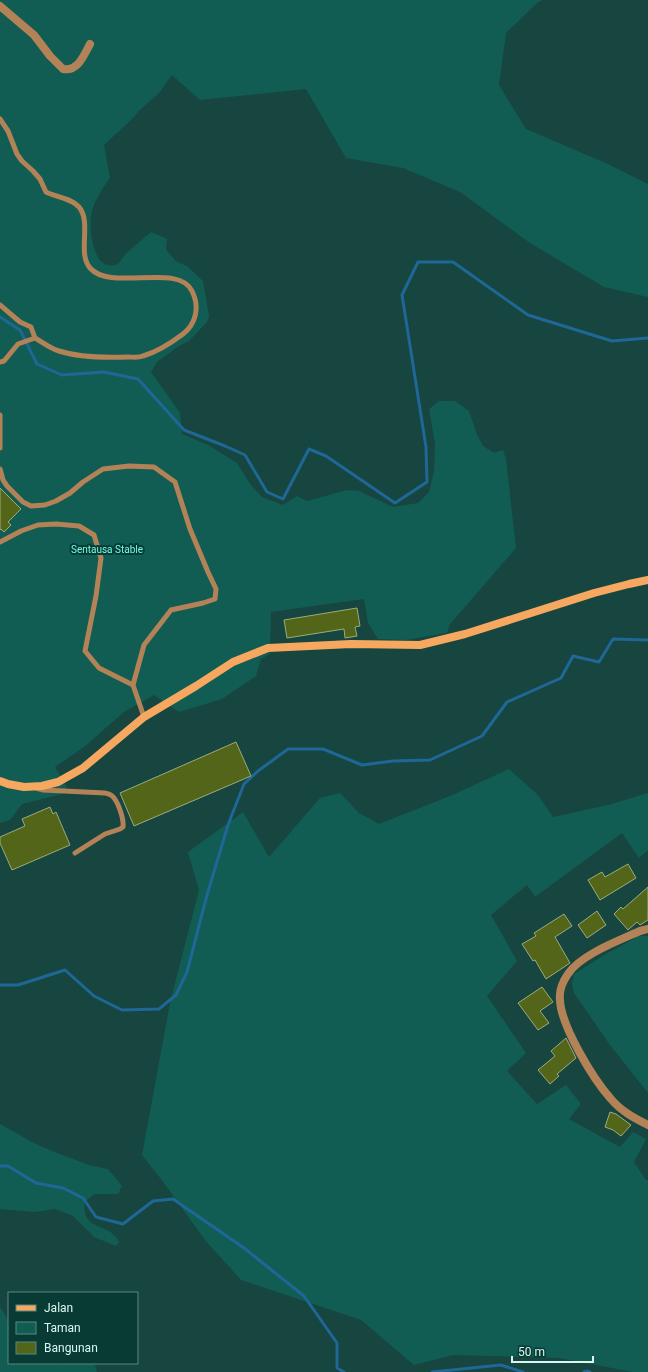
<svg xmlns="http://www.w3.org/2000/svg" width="648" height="1372" font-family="Roboto,sans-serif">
<rect width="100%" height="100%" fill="#16463f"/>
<path fill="#115d53" d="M0 0H542L537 3 506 33 499 85 526 129 610 165 648 184V297L604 287 530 243 460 192 403 168 346 158 306 89 200 100 172 75 159 93 140 110 131 120 104 145 110 178C102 189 93 202 91 216 89 230 93 271 115 265 119 264 121 260 123 257 131 248 142 240 151 232L167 239 166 250 177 262 187 266 203 281 209 316 207 322 189 341 179 346 157 362 151 372 180 413 182 434 210 446 237 463 250 484 262 497 283 505 297 496 307 501 347 490 359 491 393 507 418 503 429 492 434 471 435 444 429 409 439 401H455L469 411 476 432 483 446 494 453 503 450 506 459 516 548 450 624 447 633 406 640 378 639 368 623 364 599 271 612 270 654 261 659 256 676 222 699 179 712 154 695 124 712 84 747 55 767 67 787 62 794 22 804 10 820 0 823Z
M509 769 538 795 553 817 608 805 648 793V850L639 858 622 833 535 897 527 885 491 915 517 961 487 996 526 1053 507 1071 537 1104 566 1085 581 1104 569 1119 620 1147 633 1132 646 1139 634 1162 646 1180H648V1372H633L559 1358 453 1355 414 1365 361 1320 241 1280 205 1240 164 1183 142 1155 170 1003 199 890 188 852 243 812 269 857 320 798 340 793 359 813 379 824 450 796Z
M639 936H648V1093L610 1045 574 993 572 983 574 974 606 954Z
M0 1124 34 1143 52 1151 89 1165 108 1169 122 1186 118 1194H94L84 1203C85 1208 84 1213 87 1218 94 1229 113 1227 119 1242L116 1246 94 1237 73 1216 55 1209 35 1212 0 1209Z
M0 1307 9 1321V1363H50L60 1365 66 1363H87L95 1365 97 1372H0Z"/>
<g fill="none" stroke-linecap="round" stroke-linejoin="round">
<path stroke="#1e6796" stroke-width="3" d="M0 317 20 330 37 364 62 375 104 372 138 379 184 430 225 446 245 455 267 492 283 499 309 449 326 456 395 503 427 482 426 447 402 295 418 262H453L528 315 612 341 648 338
M0 985H18L65 970 94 996 122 1010 159 1009 176 995 187 972 207 895 228 825 244 784 258 771 288 749H323L362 765 393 761 430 760 482 736 507 702 561 678 573 656 599 662 613 639 648 640
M0 1166H8L36 1183 63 1188 83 1198 96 1217 123 1224 153 1201 173 1199 244 1248 304 1296 337 1343V1368L344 1372
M432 1372 501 1365 523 1372
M584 1372 587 1371 590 1372"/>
</g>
<path fill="#536519" stroke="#9dab7d" d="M0 488 21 509 8 522 11 525 4 532 1 529 0 530Z
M357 608 360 626 355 627 357 636 345 638 344 629 287 638 284 620Z
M236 742 251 776 134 826 120 793Z
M50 807 53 814 56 812 70 845 12 870 0 843V837L25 826 22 819Z
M628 864 636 878 600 900 588 880 602 872 605 877Z
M648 887V920L640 925 637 922 628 930 614 914 621 907 623 909Z
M597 911 606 925 587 938 578 925Z
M564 914 572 926 555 937 570 963 546 979 535 960 533 961 522 944 536 936 534 933Z
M542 987 553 1002 540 1011 549 1023 538 1030 518 1003Z
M566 1038 576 1058 557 1074 559 1076 550 1084 538 1070 555 1056 551 1051Z
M610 1112 616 1114 631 1125 621 1136 613 1130 605 1127Z"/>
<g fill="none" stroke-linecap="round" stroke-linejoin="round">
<path stroke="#b38257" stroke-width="5" d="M0 119 8 131 17 154 22 161 33 171 40 179 46 192C56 197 71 198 79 207 92 222 77 253 90 268 111 292 178 262 192 291 200 307 196 324 183 334 171 343 157 352 143 356 138 358 133 357 128 357 105 358 81 358 59 351 51 349 42 342 35 338L31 327 20 322 0 305
M0 362 4 361 18 344 35 338
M0 415V448
M0 469 3 480 7 486 23 502 31 506 45 505 56 501 70 493 83 482 103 469 129 466 154 467 175 482 190 529 208 572 216 589 215 599 203 603 171 610 144 645 133 685
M0 542 21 531 38 525 56 524 79 526 94 535 101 558 96 596 85 651 99 668 133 685 144 717
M36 788 43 790 105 793C106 793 111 795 111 795 118 800 124 819 123 827L120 829 105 834 75 853"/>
<path stroke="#b38257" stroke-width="8" d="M0 6 34 35 50 56 63 69C78 72 84 55 90 44
M648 929 640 931C620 940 580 955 568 974 563 981 559 991 560 1000 561 1026 593 1079 611 1099 621 1111 634 1118 648 1125"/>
<path stroke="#f6a860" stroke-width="8" d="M0 781 8 784 24 787 42 786 58 782 83 768 144 717 196 686 233 662 268 648 351 644 420 645 465 634 594 593 629 584 648 580"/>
</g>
<g text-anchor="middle" stroke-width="4" stroke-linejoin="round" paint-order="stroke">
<g font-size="10" fill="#70fce7" stroke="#083b34">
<text x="107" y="553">Sentausa Stable</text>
</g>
</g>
<rect x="8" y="1292" width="130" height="72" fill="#083b34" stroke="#5c8680"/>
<rect x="16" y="1305" width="20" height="6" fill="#f6a860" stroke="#5c8680"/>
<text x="44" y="1312" font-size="12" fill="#d9f7f1">Jalan</text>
<rect x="16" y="1322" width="20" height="12" fill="#115d53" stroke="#5c8680"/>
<text x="44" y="1332" font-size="12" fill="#d9f7f1">Taman</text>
<rect x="16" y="1342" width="20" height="12" fill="#536519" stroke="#5c8680"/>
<text x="44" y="1352" font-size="12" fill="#d9f7f1">Bangunan</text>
<path d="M512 1356v6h81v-6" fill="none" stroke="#d9f7f1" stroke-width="2"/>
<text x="518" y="1356" font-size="12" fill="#d9f7f1" stroke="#083b34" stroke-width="3" paint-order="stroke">50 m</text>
</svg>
